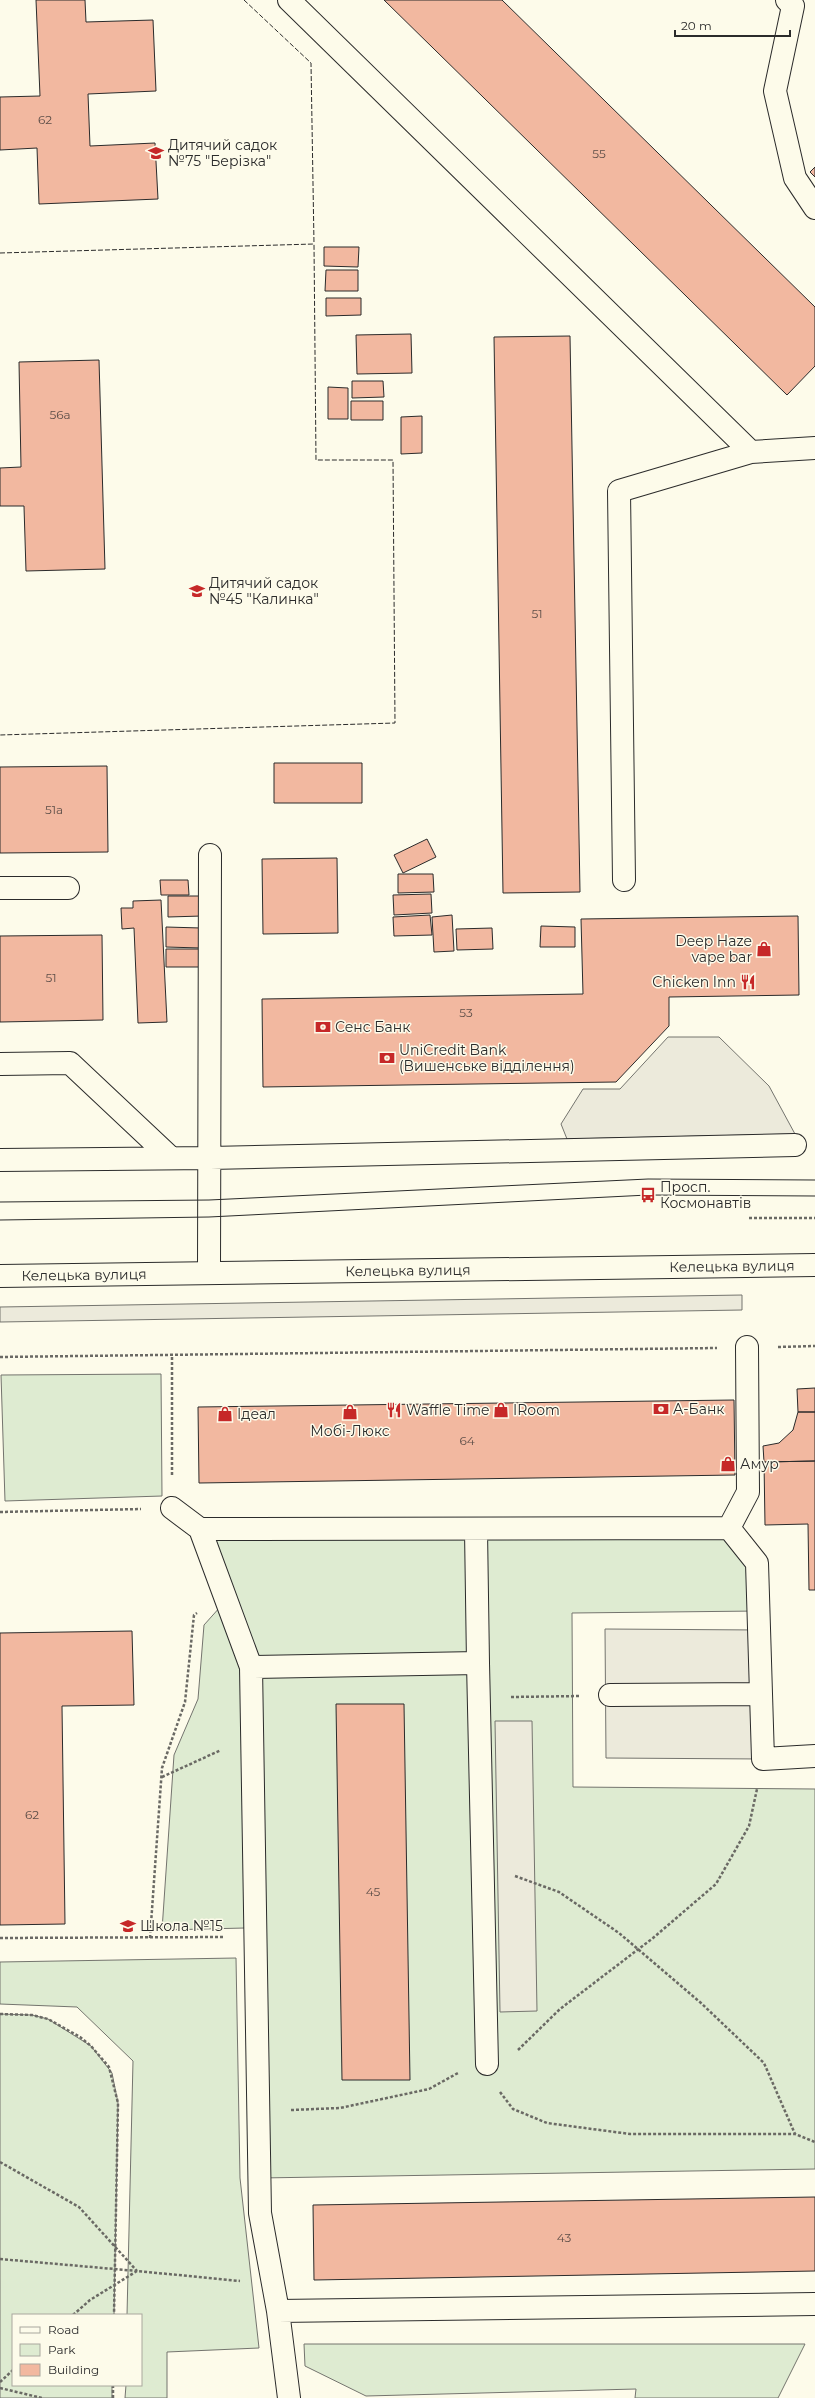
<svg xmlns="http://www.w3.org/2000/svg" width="815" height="2398" font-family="Montserrat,sans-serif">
<rect width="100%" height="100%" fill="#fdfbea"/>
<path fill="#deebd1" stroke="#74746e" d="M161 1374 162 1496 5 1501 1 1375Z
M729 1528 757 1563 758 1611 572 1613 573 1787 815 1789V2169L260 2178 251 1667 200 1529Z
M221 1606 243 1669 245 1928 162 1930 174 1755 198 1699 204 1625Z
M236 1958 240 2178 259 2348 167 2352V2398H125L126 2385H141V2315H127L133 2061 77 2007 0 2004V1962Z
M0 2014 32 2015 48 2019 91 2046 112 2073 118 2103 114 2315H13V2385H112V2398H0Z
M304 2344H805L778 2398H635L636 2389 366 2396 305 2366Z"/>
<path fill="#eceadb" stroke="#74746e" d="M668 1037H719L769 1086 795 1134 567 1139 561 1124 583 1089H620Z
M742 1295V1310L0 1322V1307Z
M605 1629 759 1630 763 1759 606 1758Z
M495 1721H532L537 2011 500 2012Z"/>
<path fill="#f2b8a0" stroke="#2b2b2b" d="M36 0H85L86 22 153 20 156 91 88 94 90 146 155 143 158 199 39 204 37 148 0 150V97L40 96Z
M384 0H502L815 307V366L787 395Z
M815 167V177L810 172Z
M324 247H359L358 267 324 266Z
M326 270H358V291H325Z
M326 298H361V315L326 316Z
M411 334 412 373 357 374 356 335Z
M570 336 580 892 503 893 494 337Z
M99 360 105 569 26 571 24 506H0V468L21 467 19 362Z
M352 381H383L384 397 352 398Z
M328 387 348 388V419H328Z
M351 401H383V420H351Z
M422 416V453L401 454V417Z
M274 763H362V803H274Z
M107 766 108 852 0 853V767Z
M427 839 436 857 403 873 394 855Z
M337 858 338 933 263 934 262 859Z
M398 874H433L434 892 398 893Z
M160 880H188L189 895H161Z
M431 894 432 913 394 915 393 895Z
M168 896H202V916L168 917Z
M161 900 167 1022 138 1023 134 928 122 929 121 908H133V901Z
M430 915 432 935 394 936 393 917Z
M452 915 454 951 434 952 432 917Z
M798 916 799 995 669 997V1026L616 1082 263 1087 262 999 583 994 581 919Z
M541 926 575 927V947H540Z
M166 927 201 928V948L166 947Z
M492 928 493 949 457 950 456 929Z
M102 935 103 1020 0 1022V936Z
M166 949H200L201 967H166Z
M815 1388V1412H798L797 1389Z
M734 1400 735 1475 199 1483 198 1407Z
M798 1412H815V1461L764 1462 763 1446 779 1443 793 1430Z
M815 1461V1590H809L808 1524 765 1525 764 1462Z
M132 1631 134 1705 62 1706 65 1924 0 1925V1633Z
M336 1704H404L410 2080H342Z
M815 2197V2271L314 2280 313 2205Z"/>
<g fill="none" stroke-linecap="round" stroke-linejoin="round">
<defs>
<path id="minor" d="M289 0 751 452 815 448
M787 0 793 6 775 91 795 178 815 208
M624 880 619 491 751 452
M0 888H68
M0 1064 70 1063 171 1158
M0 1160 210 1158 795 1145
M209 1273 210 855
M172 1508 200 1529 251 1667 260 2213 278 2311 289 2398
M729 1528 748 1492 747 1347
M200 1529 729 1528 757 1563 763 1759 815 1756
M478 1663 487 2064
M251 1667 478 1663 476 1530
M610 1695 761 1694
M278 2311 815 2304"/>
<g id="major">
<path id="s1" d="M0 1276 815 1265"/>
</g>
</defs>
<use href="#minor" stroke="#2b2b2b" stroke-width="24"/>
<use href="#major" stroke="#2b2b2b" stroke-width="24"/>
<path stroke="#6a6964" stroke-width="2.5" stroke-dasharray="3 2" stroke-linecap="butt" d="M749 1218H815
M778 1347 815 1346
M0 1357 717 1348
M172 1357V1476
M0 1512 141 1509
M511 1697 580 1696
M162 1777 221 1750
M515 1876 559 1892 619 1933 701 2003 764 2063 795 2134
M0 1938 223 1937
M150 1938 162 1768 185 1702 194 1615 197 1613
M0 2014 32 2015 48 2019 80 2037 91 2046 109 2067 118 2103 114 2315
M518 2050 560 2009 653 1938 716 1884 749 1826 757 1789
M500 2092 513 2109 547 2123 630 2134H795L815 2142
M291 2110 340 2108 429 2089 458 2073
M0 2162 79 2207 137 2271
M0 2259 137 2271
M73 2315 90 2300 137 2271 240 2281
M0 2382 13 2370
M0 2388 42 2398
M113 2398V2385"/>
<use href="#minor" stroke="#fdfbea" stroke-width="22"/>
<use href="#major" stroke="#fdfbea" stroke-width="22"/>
<path stroke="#2b2b2b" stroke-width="1" d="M0 1202 209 1200 648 1179 815 1180
M0 1220 209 1217 648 1195 815 1196"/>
<path stroke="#2b2b2b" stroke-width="1" stroke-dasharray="5 2" stroke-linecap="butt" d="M244 0 311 63 314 244
M0 253 314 244 316 460H393L395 723 0 735"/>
</g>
<defs>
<symbol id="school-bare" viewBox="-9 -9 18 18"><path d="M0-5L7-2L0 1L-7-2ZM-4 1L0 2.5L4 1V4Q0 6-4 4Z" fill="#c62828" stroke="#fdfbea" stroke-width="2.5" paint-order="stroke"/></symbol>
<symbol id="shop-bare" viewBox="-9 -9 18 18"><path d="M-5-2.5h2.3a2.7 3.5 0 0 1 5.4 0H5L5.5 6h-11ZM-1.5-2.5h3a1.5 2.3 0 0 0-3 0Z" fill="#c62828" stroke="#fdfbea" stroke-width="2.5" paint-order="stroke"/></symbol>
<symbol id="restaurant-bare" viewBox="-9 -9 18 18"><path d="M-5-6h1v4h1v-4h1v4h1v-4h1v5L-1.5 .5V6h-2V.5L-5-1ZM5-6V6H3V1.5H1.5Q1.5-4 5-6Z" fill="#c62828" stroke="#fdfbea" stroke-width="2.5" paint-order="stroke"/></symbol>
<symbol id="bank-bare" viewBox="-9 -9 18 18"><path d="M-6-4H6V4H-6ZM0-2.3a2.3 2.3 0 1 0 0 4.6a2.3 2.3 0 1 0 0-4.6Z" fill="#c62828" stroke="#fdfbea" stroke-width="2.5" paint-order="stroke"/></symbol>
<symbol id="bus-bare" viewBox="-9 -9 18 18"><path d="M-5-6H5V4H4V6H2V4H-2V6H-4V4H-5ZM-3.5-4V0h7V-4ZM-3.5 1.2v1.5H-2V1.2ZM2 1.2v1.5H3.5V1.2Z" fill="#c62828" stroke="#fdfbea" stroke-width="2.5" paint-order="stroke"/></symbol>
</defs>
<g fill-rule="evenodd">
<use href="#school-bare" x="145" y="142" width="22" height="22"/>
<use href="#school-bare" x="186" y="580" width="22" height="22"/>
<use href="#shop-bare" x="753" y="938" width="22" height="22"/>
<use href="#restaurant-bare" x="737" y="971" width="22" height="22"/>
<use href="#bank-bare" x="312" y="1016" width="22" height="22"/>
<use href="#bank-bare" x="376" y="1047" width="22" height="22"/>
<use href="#bus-bare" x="637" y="1184" width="22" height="22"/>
<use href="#bank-bare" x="650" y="1398" width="22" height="22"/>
<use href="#restaurant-bare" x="383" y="1399" width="22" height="22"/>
<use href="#shop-bare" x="490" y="1399" width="22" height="22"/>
<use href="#shop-bare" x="339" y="1401" width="22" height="22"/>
<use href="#shop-bare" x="214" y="1403" width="22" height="22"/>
<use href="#shop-bare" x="717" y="1453" width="22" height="22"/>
<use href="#school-bare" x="117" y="1915" width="22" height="22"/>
</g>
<g text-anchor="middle" stroke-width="3" stroke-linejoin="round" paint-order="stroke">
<g font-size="12" fill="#5d4e48">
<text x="45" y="124">62</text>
<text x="599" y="158">55</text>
<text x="60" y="419">56а</text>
<text x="537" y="618">51</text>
<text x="54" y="814">51а</text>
<text x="51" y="982">51</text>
<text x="466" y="1017">53</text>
<text x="467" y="1445">64</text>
<text x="32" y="1819">62</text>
<text x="373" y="1896">45</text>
<text x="564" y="2242">43</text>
</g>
<g font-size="14" fill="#2b2b2b" stroke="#fdfbea" text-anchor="start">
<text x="168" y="150">Дитячий садок<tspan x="168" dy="16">№75 "Берізка"</tspan></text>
<text x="209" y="588">Дитячий садок<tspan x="209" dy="16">№45 "Калинка"</tspan></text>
<text x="752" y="946" text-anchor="end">Deep Haze<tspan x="752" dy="16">vape bar</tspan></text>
<text x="736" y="987" text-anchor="end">Chicken Inn</text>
<text x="335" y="1032">Сенс Банк</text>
<text x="399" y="1055">UniCredit Bank<tspan x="399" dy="16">(Вишенське відділення)</tspan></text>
<text x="660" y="1192">Просп.<tspan x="660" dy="16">Космонавтів</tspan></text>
<text x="673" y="1414">А-Банк</text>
<text x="406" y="1415">Waffle Time</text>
<text x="513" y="1415">IRoom</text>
<text x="237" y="1419">Ідеал</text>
<text x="350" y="1436" text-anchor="middle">Мобі-Люкс</text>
<text x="740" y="1469">Амур</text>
<text x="140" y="1931">Школа №15</text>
</g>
<g font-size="14" fill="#2b2b2b" stroke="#fdfbea">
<text dy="5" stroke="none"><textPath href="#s1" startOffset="732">Келецька вулиця</textPath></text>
<text dy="5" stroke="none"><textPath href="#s1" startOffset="408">Келецька вулиця</textPath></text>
<text dy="5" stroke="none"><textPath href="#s1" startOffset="84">Келецька вулиця</textPath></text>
</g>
</g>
<rect x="12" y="2314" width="130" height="72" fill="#fdfbea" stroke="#a9a89e"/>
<rect x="20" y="2327" width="20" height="6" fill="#fdfbea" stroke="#a9a89e"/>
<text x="48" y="2334" font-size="12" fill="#2b2b2b">Road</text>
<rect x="20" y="2344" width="20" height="12" fill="#deebd1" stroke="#a9a89e"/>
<text x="48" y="2354" font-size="12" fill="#2b2b2b">Park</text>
<rect x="20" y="2364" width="20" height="12" fill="#f2b8a0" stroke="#a9a89e"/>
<text x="48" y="2374" font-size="12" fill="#2b2b2b">Building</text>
<path d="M675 30v6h115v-6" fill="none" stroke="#2b2b2b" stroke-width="2"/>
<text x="681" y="30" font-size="12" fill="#2b2b2b" stroke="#fdfbea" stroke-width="3" paint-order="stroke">20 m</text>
</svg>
